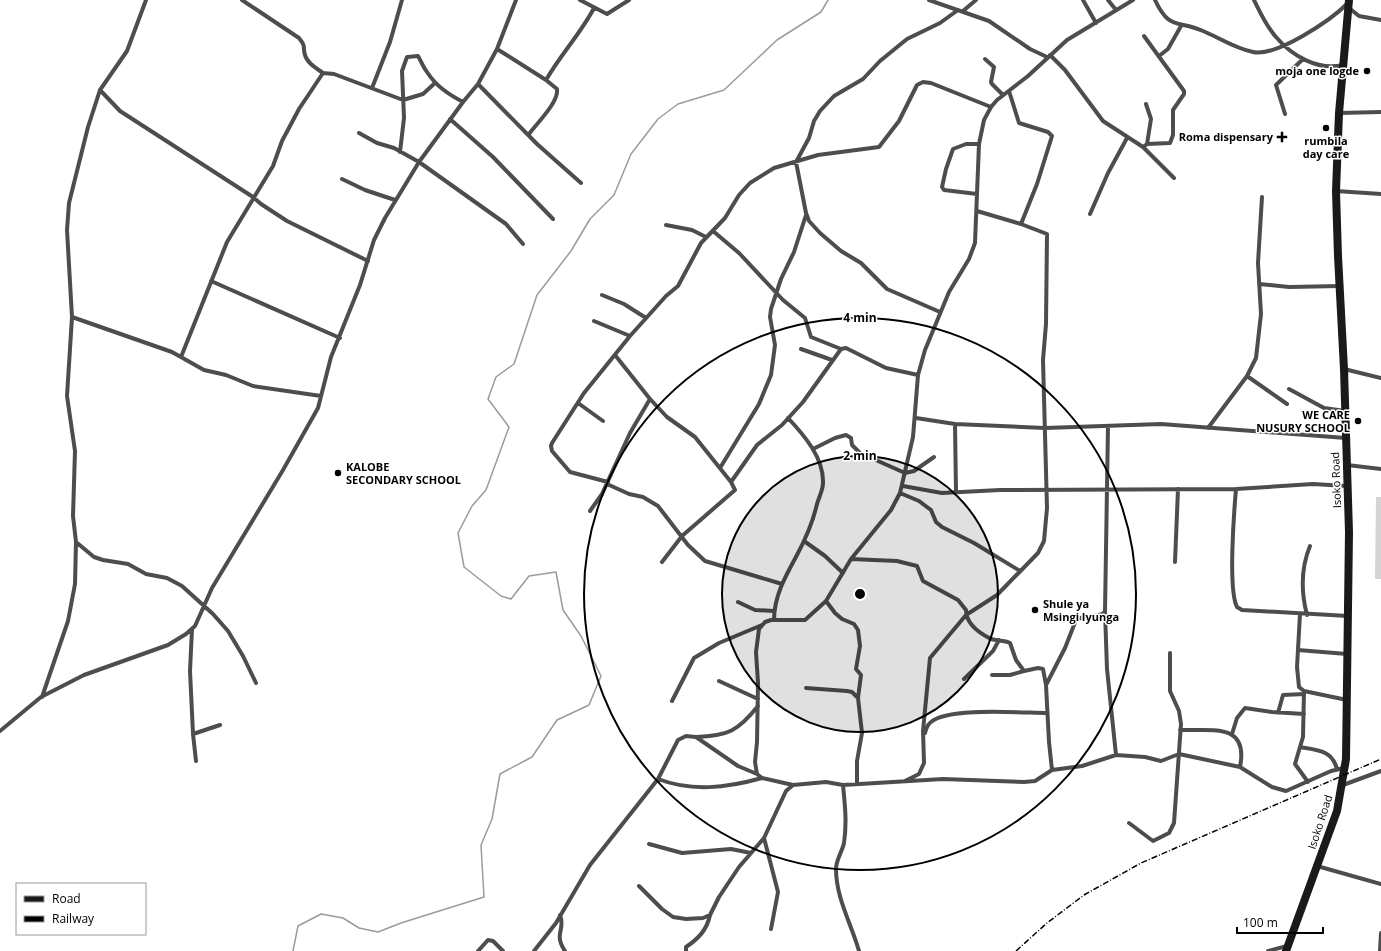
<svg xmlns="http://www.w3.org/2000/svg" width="1381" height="951" font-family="'Open Sans',sans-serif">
<rect width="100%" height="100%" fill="#fff"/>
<path fill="#d4d4d4" d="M1376 497H1381V579H1375Z"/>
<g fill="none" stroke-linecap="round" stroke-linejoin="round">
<path stroke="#9b9b9b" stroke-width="1.5" d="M293 951 298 926 321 914 343 918 359 928 378 932 401 923 484 897 481 845 492 819 500 774 532 757 557 720 589 705 601 676 581 636 563 610 556 572 529 576 511 599 501 596 464 567 458 533 472 506 486 490 509 427 488 399 496 377 514 364 537 295 571 251 590 219 614 195 631 154 658 119 678 104 724 90 777 40 821 12 828 0"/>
<path stroke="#4d4d4d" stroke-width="4" d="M242 0 299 38C307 48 302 46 305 55 307 63 316 68 323 73
M580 0 607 14 629 0
M929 0 989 21 1030 49 1047 57
M1083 0 1096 23
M1108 0 1116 10
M1155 0C1169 30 1177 20 1203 31 1220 38 1234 48 1253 52 1277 57 1331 20 1348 3
M1254 0C1260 12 1266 26 1276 37 1292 56 1318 71 1343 65
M1349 8 1359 16 1381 20
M963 11 976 0
M497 49 546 80 557 89C559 102 537 123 529 134
M1050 55 1065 70 1103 121 1143 147 1174 178
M1159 56 1168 49 1181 26
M985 59 994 67 991 82 992 84 1003 95
M546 80C561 54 581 33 594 8
M478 84 537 144 581 183
M372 88 390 42 402 0
M100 90 120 111 253 197 261 204 287 221 368 261
M1009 91 1019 123 1048 132 1052 136 1037 184 1021 224
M1146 104 1151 119 1147 144
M1339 113 1381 112
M1285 114 1276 85 1303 59
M450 119 493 157 553 219
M359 133 377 143 394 148 419 162 506 224 523 244
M1143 147 1147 144 1170 143 1173 135V110L1184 94V91L1144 36
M400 152 404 118 402 71 407 57 418 56C421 61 423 67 427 72 436 86 448 94 463 102
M342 179 365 190 395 200
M1336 191 1381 194
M977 194 944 190 942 187 946 169 953 149 966 144H979
M1090 214 1108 173 1127 138
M666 225 692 230 706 237
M713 231 739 253 783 300 805 318 811 337 841 349
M211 281 340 338
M1259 284 1289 287 1340 286
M602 295 624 304 646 318
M940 312 887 289 861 263 841 251 820 233 809 221 806 213 796 162 809 138 814 121 820 111 834 96 863 79 880 61 907 39 940 23 958 10
M72 317 172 352 204 370 226 375 253 386 321 396
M594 321 630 336
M801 349 832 360
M615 355 650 399 667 417 695 437 731 482 735 490 682 536 662 562
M181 357 227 242 273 166 282 141 299 109 323 73 334 74 403 100 423 94 435 83
M1344 369 1381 378
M1247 376 1287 404
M1289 389 1324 408 1345 411
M578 403 603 421
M916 418 955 424 1045 428 1161 424 1346 438
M955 424 956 492
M1108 426 1105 612 1107 669 1116 755
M1208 428 1247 376 1256 358 1261 314 1258 263 1262 197
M813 449 835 438 846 435 851 438 852 445 860 453 905 473 914 471 934 457
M1347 465 1381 469
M720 468 759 404 771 375 775 345 770 317 771 309 781 279 794 252 806 215
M608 482 570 472 552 451 551 446 552 443 584 393 630 336 666 296 678 286 701 243 725 218 739 195 750 183 774 168 818 155 879 147 899 121 917 85 923 82 931 83 991 107
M731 482 757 445 782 425 803 402 841 349 846 348 886 368 918 375
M607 484 629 494 643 497 658 506 688 545 705 561 782 584
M903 486 942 493 1000 490 1236 489 1313 484 1347 486
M1236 489C1234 512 1228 590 1237 607L1242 610 1348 616
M900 493 919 501 931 510 936 522 942 527 974 543 1020 571
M590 511 602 494 630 433 650 399
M804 541 825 556 843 573
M76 542 94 557 103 560 128 564 146 574 167 578 182 586 213 614 228 631 243 656 256 683
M851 559 897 561 917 566 923 581 958 600 966 610C966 624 979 633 991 639 997 641 1004 640 1010 643L1016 660 1024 671 1038 668 1043 669 1046 685
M1175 562 1178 489
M826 601 835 613 842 619 854 624 858 630 860 646 856 669 861 675 858 698 862 733 857 761V784
M738 602 755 610 774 611
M1300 614 1297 667 1299 687 1304 691 1347 700
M1307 615C1301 592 1301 568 1310 546
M774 620C774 596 786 575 797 555 806 538 813 522 817 504 819 497 823 490 823 483 824 458 804 435 788 418
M192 629 190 671 193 734 196 761
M1298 650 1347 654
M992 675H1010L1024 671
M964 679 993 651 999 640
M719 681 758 699
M806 688 847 691 852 692 858 698
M42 697 68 621 75 584 76 542 73 516 75 451 67 396 72 317 67 230 69 203 88 127 100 90 127 51 146 0
M672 701 694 658 719 643 762 625
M1278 713 1283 695 1304 694
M1180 730C1211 731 1249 722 1240 767
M0 731 41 697 84 675 168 645 186 634 195 626 212 588 283 470 318 408 331 357 360 285 374 240 385 218 419 162 463 102 478 84 497 49 516 0
M925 733C926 729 927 725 931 722 948 707 1023 713 1047 713
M193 734 220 725
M1232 734 1237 718 1245 708 1272 712 1304 714
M696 737C728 736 738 731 758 706
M1300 747 1303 737 1304 691
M1052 770 1049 742 1046 685 1065 648 1076 620C1085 614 1096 619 1105 612
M658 779C692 792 726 788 762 778
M905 781 919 774 924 763 923 731 930 658 966 615 997 595 1038 553 1044 541 1047 508 1043 360 1046 324 1047 234 1021 224 977 211
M1308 782 1295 764 1300 747C1317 750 1332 750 1337 769
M843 785 943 779 1024 782 1035 781 1052 770 1082 766 1116 755 1145 757 1161 761 1179 754 1240 767 1272 787 1286 791 1331 771 1344 768
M1343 785 1381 771
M1129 823 1153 841 1169 833 1174 823 1181 724 1179 711 1170 691V653
M764 838 778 892 771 929
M649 844 682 853 731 849 751 853
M1317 866 1381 884
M639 886 662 909 673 917 686 919 703 918 710 915 719 897 739 867 764 838 786 791 793 785
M560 915C566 930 553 933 565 951
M478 951 488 940 493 941 503 951
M534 951 556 923 590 865 658 779 678 740 686 736 696 737 738 766 757 774
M686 951V947C698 939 707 930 710 915
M859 951C851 923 836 898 836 869 836 860 842 852 844 843 847 823 845 805 843 785L826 782 793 785 762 778 757 774 755 762 757 742 758 683 756 652 759 629 765 622 771 620H805L826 601 851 559 891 510 900 493 913 437 918 375 925 350 949 292 969 259 975 243 979 144 984 120 991 107 997 100 1028 76 1067 40 1133 0
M1268 951 1287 946
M1380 951 1381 933"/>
<path stroke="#1a1a1a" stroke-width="8" d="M1286 951 1337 811 1346 759 1349 532 1344 369 1338 256 1336 191 1339 113 1349 0"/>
<path stroke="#000" stroke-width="1.5" stroke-dasharray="6 2 1 2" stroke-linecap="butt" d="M1016 951 1047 923 1084 895 1141 863 1381 759"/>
</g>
<circle cx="860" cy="594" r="138" fill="#000" fill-opacity=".12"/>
<g fill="none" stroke="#000" stroke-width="2">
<circle cx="860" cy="594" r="138"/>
<circle cx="860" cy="594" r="276"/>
</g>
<g fill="#000" stroke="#fff" stroke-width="1.5">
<circle cx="1367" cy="71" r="4"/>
<circle cx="1326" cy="128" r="4"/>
<path d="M1280 131h4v4h4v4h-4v4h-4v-4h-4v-4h4z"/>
<circle cx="1358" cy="421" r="4"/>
<circle cx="338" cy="473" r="4"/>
<circle cx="1035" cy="610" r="4"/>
</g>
<g text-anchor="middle" stroke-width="3" stroke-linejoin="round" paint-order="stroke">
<g font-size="11" font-weight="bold" fill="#000" stroke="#fff" text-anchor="end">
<text x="1359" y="75">moja one logde</text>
<text x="1273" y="141">Roma dispensary</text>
<text x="1326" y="145" text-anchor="middle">rumbila<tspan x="1326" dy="13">day care</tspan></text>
<text x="1350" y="419">WE CARE<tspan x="1350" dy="13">NUSURY SCHOOL</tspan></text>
<text x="346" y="471" text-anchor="start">KALOBE<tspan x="346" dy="13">SECONDARY SCHOOL</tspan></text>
<text x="1043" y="608" text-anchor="start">Shule ya<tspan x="1043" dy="13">Msingi Iyunga</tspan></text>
</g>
<g font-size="11" fill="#000" stroke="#fff">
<text transform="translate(1336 480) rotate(-92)" y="4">Isoko Road</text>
<text transform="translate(1320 822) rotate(-72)" y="4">Isoko Road</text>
</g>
</g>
<circle cx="860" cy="594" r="6" fill="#000" stroke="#fff" stroke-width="2"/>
<g font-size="12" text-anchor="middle" font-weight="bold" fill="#000" stroke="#fff" stroke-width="3" stroke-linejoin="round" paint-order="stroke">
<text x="860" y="322">4 min</text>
<text x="860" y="460">2 min</text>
</g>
<rect x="16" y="883" width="130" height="52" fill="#ffffff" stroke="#999999"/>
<rect x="24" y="896" width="20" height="6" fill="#1a1a1a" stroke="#999999"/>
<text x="52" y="903" font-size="12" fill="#000000">Road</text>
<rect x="24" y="916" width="20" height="6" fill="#000000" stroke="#999999"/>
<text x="52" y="923" font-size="12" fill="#000000">Railway</text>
<path d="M1237 927v6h86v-6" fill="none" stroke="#000000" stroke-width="2"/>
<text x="1243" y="927" font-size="12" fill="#000000" stroke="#ffffff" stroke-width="3" paint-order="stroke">100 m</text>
</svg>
